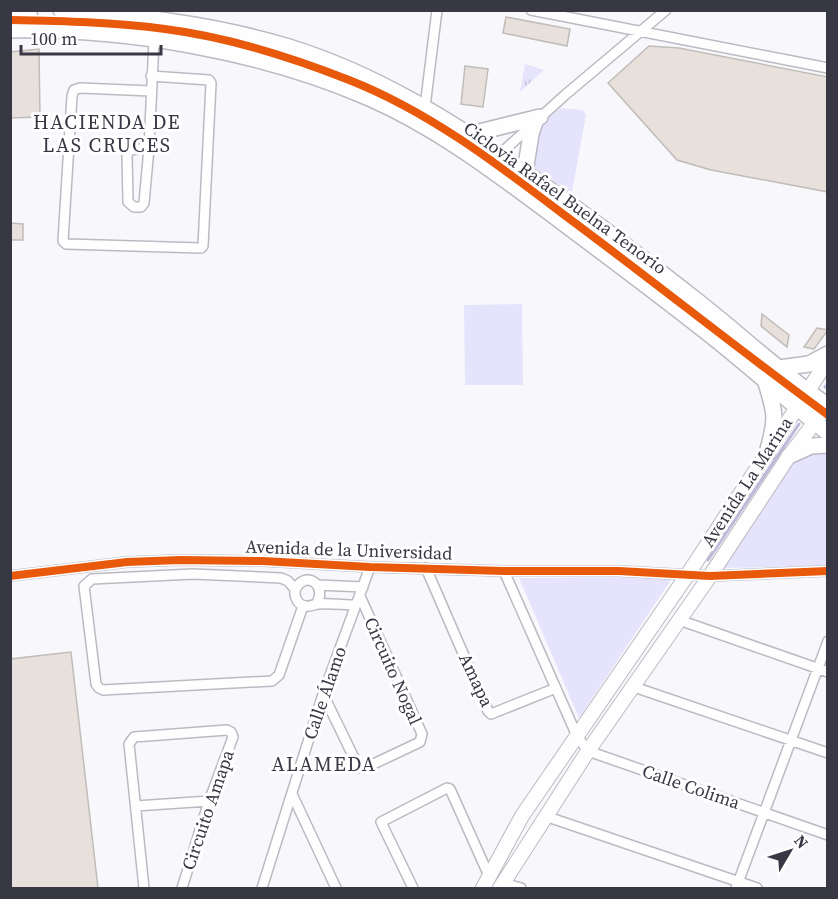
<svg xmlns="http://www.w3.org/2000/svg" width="838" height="899" font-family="'Source Serif 4',serif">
<defs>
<pattern id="grass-tufts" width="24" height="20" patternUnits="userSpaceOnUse" patternTransform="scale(1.5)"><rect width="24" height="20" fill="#e6e4fc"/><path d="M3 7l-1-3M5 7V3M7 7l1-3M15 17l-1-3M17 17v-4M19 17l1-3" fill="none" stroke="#c6c4d9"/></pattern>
</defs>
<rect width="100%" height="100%" fill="#f8f8fc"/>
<path fill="url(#grass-tufts)" d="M525 64 544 70 520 92Z"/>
<path fill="#e6e4fc" d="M561 108 583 110 586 115 572 192H566L530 165 538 125Z
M522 304 523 385H465L464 305Z
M827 449V566L721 568 798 456Z
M673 577 579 718 519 578Z"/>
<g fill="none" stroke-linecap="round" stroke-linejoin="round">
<path stroke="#bbb8d9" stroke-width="3" d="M825 387 828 384
M708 560 799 424"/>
</g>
<path fill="#e8e1db" stroke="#c0bcb8" stroke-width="1.5" d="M506 17 570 29 567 46 503 33Z
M649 46 679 48 828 77V192L711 170 677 160 608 83Z
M39 49 40 117 10 118V52Z
M465 66 488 69 483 107 461 104Z
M10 223 23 224V240H10Z
M762 314 789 335 787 347 761 326Z
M817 328 828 330 814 349 804 347Z
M71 652 98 888H10V659Z"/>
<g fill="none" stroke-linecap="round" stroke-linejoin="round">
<defs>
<path id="street" d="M32 10 33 30
M531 10 828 68
M151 91 80 88 74 90 72 96 63 241 66 244 201 248 203 246 211 83 209 80 151 76
M425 107 437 10
M149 148 130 150 127 155 128 202 134 207H141L144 203 149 148 154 40
M500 154 565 95 666 10
M426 568 488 711 491 714 556 688
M504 571 577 736 588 751 828 835
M10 576 127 562 180 560 263 561 370 567 504 571H619L710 576 828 571
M318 585 363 587
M295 589 288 581 281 578 193 574 92 579 84 586 96 684 99 688 103 690 272 681 279 675 303 606
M316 604C327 589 311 572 299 584 291 592 296 604 305 606 311 607 314 604 319 604 331 603 344 605 356 605
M679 620 828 672
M634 687 828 753
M323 694 357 764 360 768H365L420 742 422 734 360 596
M292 794 336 888
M136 806 209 801
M545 816 757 888
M503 883 521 888
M144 888 129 744 134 737 227 730 231 732 233 737 209 801 182 888
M262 888 323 694 370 567
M413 888 381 822 447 788 450 789 489 876
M736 888 828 641"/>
<path id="secondary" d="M483 888 522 816 688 574 828 360
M500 888 588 751 710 576 789 456 828 405"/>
<path id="primary" d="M61 10C140 16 213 24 289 47 376 74 453 122 527 174 587 215 644 259 701 304 744 338 783 375 828 406
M10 11 26 10
M10 30C126 28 262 51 369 98 440 129 500 176 562 222 615 262 668 301 719 342 756 372 791 403 828 433
M471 134 540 117
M525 172 531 134 535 122
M779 368 809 364 828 354
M765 380C776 414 777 418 767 453
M789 456 811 446 828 445"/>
</defs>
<use href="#street" stroke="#bbbac2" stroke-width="12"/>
<use href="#secondary" stroke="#bbbac2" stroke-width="16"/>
<use href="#primary" stroke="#bbbac2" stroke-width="18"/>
<use href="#street" stroke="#fefeff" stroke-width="9"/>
<use href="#secondary" stroke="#fefeff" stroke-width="14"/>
<use href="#primary" stroke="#fefeff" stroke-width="15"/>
<defs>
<path id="cycleway" d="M10 20C62 21 113 22 165 29 227 37 291 57 349 80 428 111 496 163 563 214 652 280 738 349 828 415
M10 576 127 562 180 560 263 561 370 567 504 571H619L710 576 828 571"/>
</defs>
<use href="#cycleway" stroke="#fff" stroke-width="11"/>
<use href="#cycleway" stroke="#e8590c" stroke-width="8"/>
</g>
<g text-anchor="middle" stroke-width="6" stroke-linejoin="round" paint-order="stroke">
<g font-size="18" fill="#383744" stroke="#fff">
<text transform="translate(565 198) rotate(36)" y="6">Ciclovia Rafael Buelna Tenorio</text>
<text transform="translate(747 482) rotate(-57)" y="6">Avenida La Marina</text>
<text transform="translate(349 550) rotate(2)" y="6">Avenida de la Universidad</text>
<text transform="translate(393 671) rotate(66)" y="6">Circuito Nogal</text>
<text transform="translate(476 680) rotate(65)" y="6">Amapa</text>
<text transform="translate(325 693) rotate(-71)" y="6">Calle Álamo</text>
<text transform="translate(691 787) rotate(19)" y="6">Calle Colima</text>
<text transform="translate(208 810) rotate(-71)" y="6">Circuito Amapa</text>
</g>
<g font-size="20" letter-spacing="1.5" fill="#383744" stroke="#fff">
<text x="107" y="129">HACIENDA DE<tspan x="107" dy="23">LAS CRUCES</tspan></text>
<text x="324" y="771">ALAMEDA</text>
</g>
</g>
<rect width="838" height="899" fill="none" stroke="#383744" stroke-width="24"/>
<g transform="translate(790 851) rotate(51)" stroke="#ffffff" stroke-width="4.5" paint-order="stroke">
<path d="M0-4.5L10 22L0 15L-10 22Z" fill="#383744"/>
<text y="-9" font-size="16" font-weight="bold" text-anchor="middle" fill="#383744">N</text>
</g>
<path d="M21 45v9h140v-9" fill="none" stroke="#383744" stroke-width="3"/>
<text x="30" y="45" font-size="18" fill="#383744" stroke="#ffffff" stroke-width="4.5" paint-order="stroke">100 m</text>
</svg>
